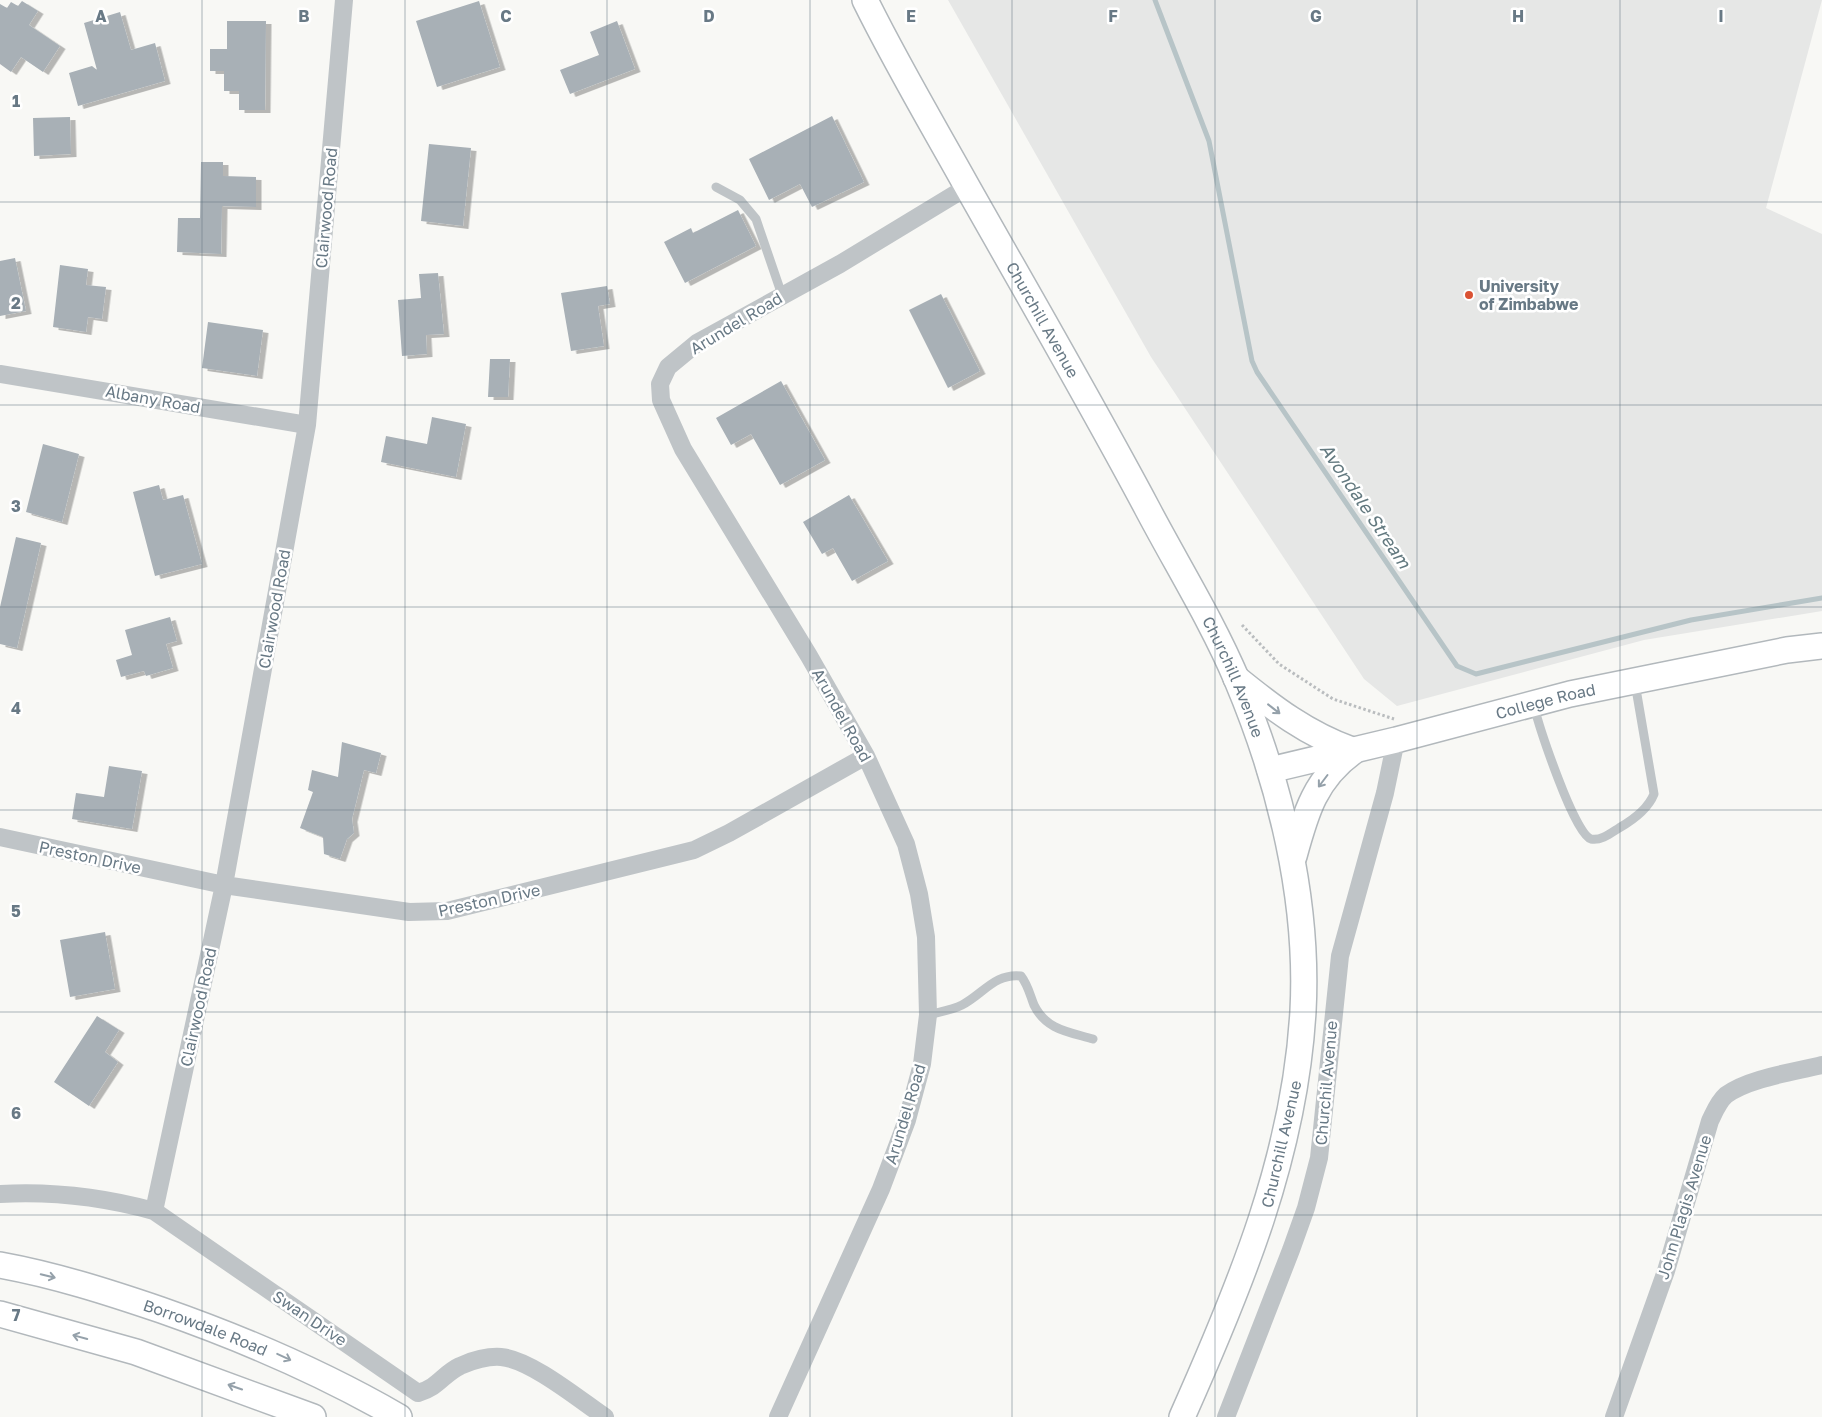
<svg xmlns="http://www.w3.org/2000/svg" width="1822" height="1417" font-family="'Golos Text',sans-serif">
<defs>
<filter id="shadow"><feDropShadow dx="5.5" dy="3" stdDeviation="0" flood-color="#0004"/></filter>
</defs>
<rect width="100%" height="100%" fill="#f8f8f5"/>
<path fill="#e6e7e6" d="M948 0H1822L1766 208 1822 234V611L1644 640 1397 706 1364 679 1151 357Z"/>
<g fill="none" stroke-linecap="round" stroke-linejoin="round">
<path stroke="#b7c4c7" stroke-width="5" d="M1155 0 1209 141 1252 361 1257 372 1457 666 1476 674 1691 620 1822 598"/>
</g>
<path fill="#a8b0b6" filter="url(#shadow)" d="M22 1 38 11 29 25 60 46 43 72 21 57 11 72 0 64V4L7 8 11 2 18 6Z
M479 1 500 67 437 87 416 21Z
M120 12 131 50 155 43 165 81 78 106 69 73 92 66 97 70 84 23Z
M227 21H266L265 110H239V91H224V71H210V49H227Z
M617 21 635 69 570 94 560 70 599 55 590 32Z
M832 116 864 182 812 207 800 184 769 200 749 159Z
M70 117 71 154 34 156 33 118Z
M429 144 471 148 463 226 421 221Z
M201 162H223V176L256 177V207L222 206 221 254 177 252 178 218H200Z
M738 210 756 246 685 283 664 242 691 228 693 233Z
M15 258 26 311 0 316V261Z
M60 265 88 269 86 285 106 287 102 319 88 317 86 332 53 327Z
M438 273 444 334 426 335 427 354 402 356 398 300 421 298 419 274Z
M607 286 610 304 598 306 604 346 571 351 561 293Z
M941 294 980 371 948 388 909 310Z
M208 322 263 330 257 376 202 368Z
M490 359H510L508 397H488Z
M781 381 825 460 780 485 751 434 731 445 716 418Z
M432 417 466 424 456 477 381 462 386 436 427 444Z
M43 444 79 454 62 522 26 512Z
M159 485 163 500 183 495 202 564 155 576 133 492Z
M849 495 888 561 852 581 833 548 822 554 803 522Z
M16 537 41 543 17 648 0 644V607Z
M170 617 177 641 166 644 173 668 146 676 144 671 121 677 116 660 132 655 125 630Z
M342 742 381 753 376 773 364 770 352 819 354 833 347 839 340 859 324 854 323 837 300 828 313 792 308 790 312 770 338 777Z
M109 766 142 771 132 829 72 819 76 793 104 797Z
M105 932 115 989 70 997 60 940Z
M97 1016 119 1030 105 1052 118 1062 89 1106 54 1082Z"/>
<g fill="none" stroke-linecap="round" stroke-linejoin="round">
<defs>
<g id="secondary">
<path id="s1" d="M865 0C897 65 934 127 969 190 1029 296 1090 401 1147 508 1177 565 1212 621 1237 680 1280 782 1309 900 1303 1011 1295 1155 1240 1287 1182 1417"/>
<path d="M1236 678C1273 708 1307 734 1352 750"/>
<path id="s2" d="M1270 770 1396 740 1570 694 1787 650 1822 646"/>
<path d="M1294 856C1306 812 1315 779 1354 751"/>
<path id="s3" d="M0 1265C55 1275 108 1292 161 1310 244 1339 323 1373 399 1417"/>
<path d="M0 1314 136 1352 313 1417"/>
</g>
</defs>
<use href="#secondary" stroke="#b2b8bc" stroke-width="28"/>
<path stroke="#babdbf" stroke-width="3" stroke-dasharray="2.5 2.5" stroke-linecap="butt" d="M1242 625 1279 664 1333 699 1394 719"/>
<path stroke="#bfc4c7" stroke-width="9" d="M716 187 740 200 756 219 782 295
M1534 706C1539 726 1574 834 1591 839 1601 841 1611 833 1619 828 1633 820 1648 809 1654 794L1635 683
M928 1015C939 1012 952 1010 962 1005 983 994 995 973 1021 976 1028 985 1030 995 1034 1005 1046 1030 1069 1032 1093 1039"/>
<path stroke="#bfc4c7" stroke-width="18" d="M0 374 307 425
M0 837 224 885 409 912 447 911 694 850 729 833 866 756
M0 1194C53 1191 103 1197 154 1211L418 1393C439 1387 443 1374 460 1366 472 1360 489 1356 501 1357 530 1359 580 1400 605 1417
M154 1211 224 885 307 425 344 0
M778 1417 881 1189 907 1120 922 1064 928 1015 926 937 919 894 906 844 866 756 809 656 683 449 661 400 660 384 668 367 697 343 840 264 967 187
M1226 1417 1291 1250 1306 1208 1319 1158 1340 956 1385 793 1396 740
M1614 1417 1666 1271 1710 1121C1714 1113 1718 1102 1726 1095 1749 1078 1794 1072 1822 1065"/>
<use href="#secondary" stroke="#fff" stroke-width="25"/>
</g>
<defs><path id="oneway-shaft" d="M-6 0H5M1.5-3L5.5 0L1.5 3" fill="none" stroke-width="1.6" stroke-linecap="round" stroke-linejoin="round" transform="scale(1.25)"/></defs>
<g stroke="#95a1aa">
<use href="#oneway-shaft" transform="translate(1274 709) rotate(38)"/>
<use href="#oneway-shaft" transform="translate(1323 781) rotate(127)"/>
<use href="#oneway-shaft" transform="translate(48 1276) rotate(14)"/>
<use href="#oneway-shaft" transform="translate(80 1337) rotate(-165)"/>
<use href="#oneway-shaft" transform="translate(284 1357) rotate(25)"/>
<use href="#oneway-shaft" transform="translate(235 1387) rotate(-161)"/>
</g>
<path fill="none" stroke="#687985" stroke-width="1" stroke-opacity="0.55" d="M202 0V1417M405 0V1417M607 0V1417M810 0V1417M1012 0V1417M1215 0V1417M1417 0V1417M1620 0V1417M0 202H1822M0 405H1822M0 607H1822M0 810H1822M0 1012H1822M0 1215H1822"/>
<circle fill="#da5233" stroke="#fff" stroke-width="2" cx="1469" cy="295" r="5"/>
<g text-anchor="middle" stroke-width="5" stroke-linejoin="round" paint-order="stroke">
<g font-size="16" fill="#687985" stroke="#fff">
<text transform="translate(326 208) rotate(-85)" y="6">Clairwood Road</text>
<text dy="6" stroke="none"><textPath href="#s1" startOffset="366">Churchill Avenue</textPath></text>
<text transform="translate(736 323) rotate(-31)" y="6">Arundel Road</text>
<text transform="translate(153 399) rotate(10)" y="6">Albany Road</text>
<text transform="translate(274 609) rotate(-80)" y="6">Clairwood Road</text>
<text dy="6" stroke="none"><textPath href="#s1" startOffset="771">Churchill Avenue</textPath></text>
<text dy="6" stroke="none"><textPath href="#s2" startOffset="284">College Road</textPath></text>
<text transform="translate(842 715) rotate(61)" y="6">Arundel Road</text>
<text transform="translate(90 857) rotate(12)" y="6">Preston Drive</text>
<text transform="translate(489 900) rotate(-12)" y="6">Preston Drive</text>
<text transform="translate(198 1007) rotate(-78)" y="6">Clairwood Road</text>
<text transform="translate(1326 1083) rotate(-85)" y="6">Churchil Avenue</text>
<text transform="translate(905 1114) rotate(-73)" y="6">Arundel Road</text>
<text transform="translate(1281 1144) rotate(-77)" y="6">Churchill Avenue</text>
<text transform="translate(1684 1207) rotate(-73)" y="6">John Plagis Avenue</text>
<text transform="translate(310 1318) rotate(34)" y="6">Swan Drive</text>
<text dy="6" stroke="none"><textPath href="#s3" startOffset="215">Borrowdale Road</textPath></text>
</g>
<g font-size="16" font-weight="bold" fill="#687985" stroke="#fff" text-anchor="start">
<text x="1479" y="292">University<tspan x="1479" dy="18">of Zimbabwe</tspan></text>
</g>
<g font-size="18" font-style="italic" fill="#647a80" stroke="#fff">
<text transform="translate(1365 506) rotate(56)" y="6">Avondale Stream</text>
</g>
</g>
<g font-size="16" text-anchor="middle" font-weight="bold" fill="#687985" stroke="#fff" stroke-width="5" stroke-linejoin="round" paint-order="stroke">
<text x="101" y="22">A</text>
<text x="304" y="22">B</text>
<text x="506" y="22">C</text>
<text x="709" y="22">D</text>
<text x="911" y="22">E</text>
<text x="1113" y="22">F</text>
<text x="1316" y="22">G</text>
<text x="1518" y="22">H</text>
<text x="1721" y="22">I</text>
<text x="16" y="107">1</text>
<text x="16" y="309">2</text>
<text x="16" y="512">3</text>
<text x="16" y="714">4</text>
<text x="16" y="917">5</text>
<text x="16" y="1119">6</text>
<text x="16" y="1321">7</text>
</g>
</svg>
